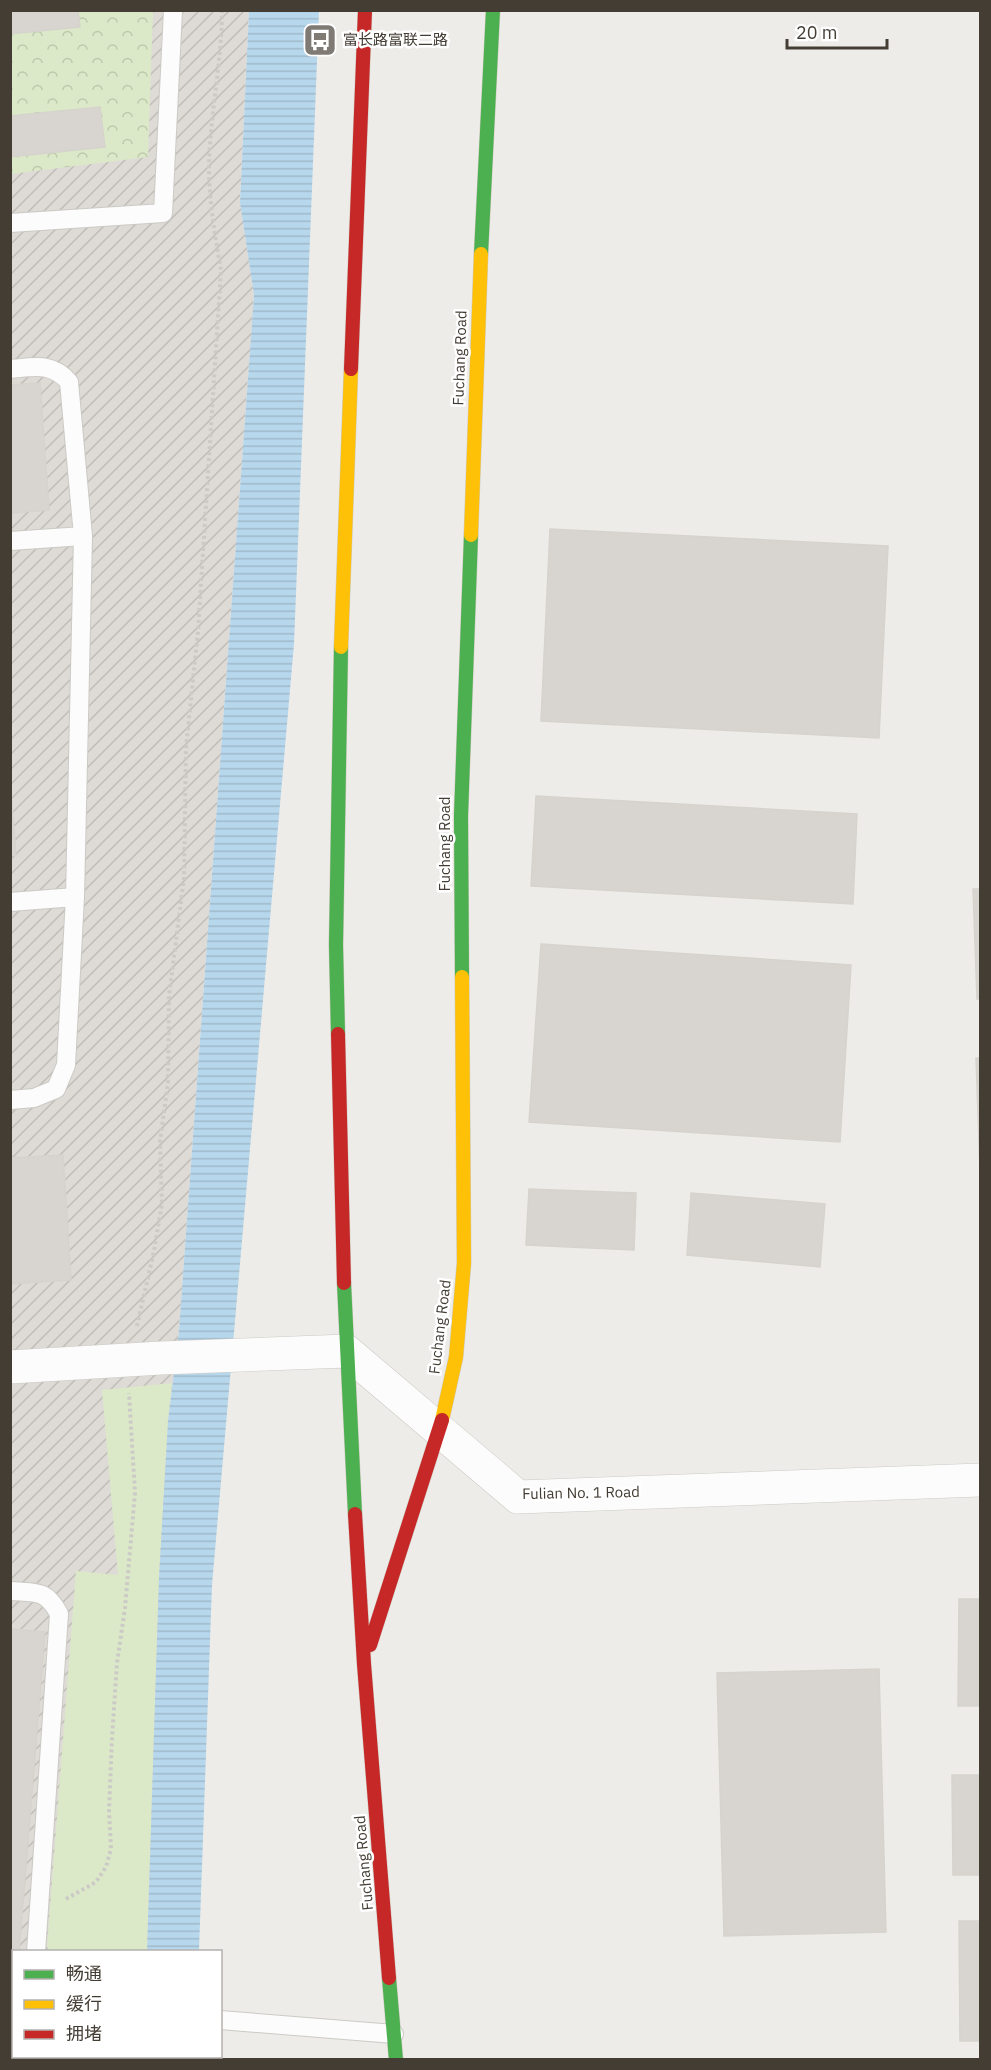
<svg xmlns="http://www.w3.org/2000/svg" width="991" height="2070" font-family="'IBM Plex Sans','Noto Sans SC',sans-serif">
<defs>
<pattern id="industrial-furrows" width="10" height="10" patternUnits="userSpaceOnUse" patternTransform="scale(1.5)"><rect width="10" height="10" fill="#dedbd6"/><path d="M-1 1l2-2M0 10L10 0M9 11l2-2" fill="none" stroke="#c0bdb8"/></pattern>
<pattern id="forest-crowns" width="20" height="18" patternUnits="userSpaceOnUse" patternTransform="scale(1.5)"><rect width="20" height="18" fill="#dbe9c8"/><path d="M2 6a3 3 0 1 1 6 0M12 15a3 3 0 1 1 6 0" fill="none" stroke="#bdc9ac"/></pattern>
<pattern id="water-rules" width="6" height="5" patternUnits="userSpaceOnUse" patternTransform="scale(1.5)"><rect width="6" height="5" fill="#b7d7ec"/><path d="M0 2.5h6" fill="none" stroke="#9fb9cb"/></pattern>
</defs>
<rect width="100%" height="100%" fill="#eeece8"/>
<path fill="url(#industrial-furrows)" d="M11 11H249L240 203 254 295 179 1330 168 1421 147 1951 14 1952V2056H144V2059L11 2060Z"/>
<path fill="#dbe9c8" d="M172 1383 168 1421 159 1578 147 1951 51 1952 47 1947 76 1571 118 1575 102 1390Z"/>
<path fill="url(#forest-crowns)" d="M10 11H153L148 157 11 174Z"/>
<path fill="url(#water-rules)" d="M249 11H319L294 644 212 1585 199 1951 147 1952 159 1578 168 1421 179 1330 254 295 240 203Z"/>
<path fill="#d8d5d0" stroke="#d6d3cd" stroke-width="1.5" d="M10 10H78L80 27 10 34Z
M100 107 105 147 10 157V116Z
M40 383 49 510 10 513V385Z
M550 529 888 546 879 738 541 721Z
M10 778 16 855 10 856Z
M536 796 857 814 853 904 531 886Z
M973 889H980V999H977Z
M541 944 851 965 840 1142 529 1122Z
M976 1058H980V1171Z
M63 1155 71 1280 10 1284V1158Z
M529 1189 636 1193 634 1250 526 1245Z
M691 1193 825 1204 820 1267 687 1255Z
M959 1599H980V1706H958Z
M10 1629 45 1632 19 1952H14V1954H10Z
M879 1669 886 1932 724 1936 717 1673Z
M952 1775H980V1875H953Z
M959 1921H980V2041H960Z"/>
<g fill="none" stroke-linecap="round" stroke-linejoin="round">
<defs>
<path id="lane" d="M10 223 163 213 173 10
M10 369C35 367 52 362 69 382L83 536 75 897 66 1065 56 1089 34 1098 10 1100
M10 541 83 536
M10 902 75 897
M10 1591C36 1593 46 1589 59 1614L36 1952
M10 2003 14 2004
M220 2020 394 2034
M29 2060V2056"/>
<path id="street" d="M10 1367 161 1358 346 1351 518 1497 980 1480"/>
<path id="fast" d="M481 254 493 10
M462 977 461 816 471 535
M338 1034 336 945 341 647
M344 1283 355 1514
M389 1978 396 2060"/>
<path id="slow" d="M471 535 481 254
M341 647 351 369
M442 1420 456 1357 464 1263 462 977"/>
<path id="jam" d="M351 369 365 10
M338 1034 344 1283
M355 1514 364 1664 389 1978
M370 1645 442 1420"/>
</defs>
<use href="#lane" stroke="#cccac5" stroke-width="20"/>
<use href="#street" stroke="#cccac5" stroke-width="34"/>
<use href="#fast" stroke="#cfcac0" stroke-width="15"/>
<use href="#slow" stroke="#cfcac0" stroke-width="15"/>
<use href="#jam" stroke="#cfcac0" stroke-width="15"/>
<path stroke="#cccac6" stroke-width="4" stroke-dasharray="3 3" stroke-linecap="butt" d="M137 1326 154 1251 162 1204 160 1141 168 1083 169 996 184 878 186 748 198 631 221 270C215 236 209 201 209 166 210 114 222 62 222 10
M66 1899 96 1882 106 1867 111 1849 109 1811 112 1738 117 1663 125 1608 135 1493 129 1393"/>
<use href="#lane" stroke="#fcfcfc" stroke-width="18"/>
<use href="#street" stroke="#fcfcfc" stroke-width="33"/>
<use href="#fast" stroke="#4caf50" stroke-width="14"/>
<use href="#slow" stroke="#ffc107" stroke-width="14"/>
<use href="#jam" stroke="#c62828" stroke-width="14"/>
</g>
<defs>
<symbol id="bus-square" viewBox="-11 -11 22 22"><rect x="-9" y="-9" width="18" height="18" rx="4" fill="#7f7a73" stroke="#fff"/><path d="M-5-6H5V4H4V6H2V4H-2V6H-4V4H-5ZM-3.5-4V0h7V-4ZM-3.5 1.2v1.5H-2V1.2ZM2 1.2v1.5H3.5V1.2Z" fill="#fff"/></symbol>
</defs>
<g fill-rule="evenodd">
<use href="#bus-square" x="301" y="21" width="38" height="38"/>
</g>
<g text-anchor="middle" stroke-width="5" stroke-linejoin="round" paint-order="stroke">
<g font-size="15" fill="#433d34" stroke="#fff" text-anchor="start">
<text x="343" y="45">富长路富联二路</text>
</g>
<g font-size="15" fill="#433d34" stroke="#fff">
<text transform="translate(460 358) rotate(-88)" y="5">Fuchang Road</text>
<text transform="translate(445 844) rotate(-90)" y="5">Fuchang Road</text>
<text transform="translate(440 1327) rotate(-83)" y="5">Fuchang Road</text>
<text transform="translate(581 1493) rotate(-1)" y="5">Fulian No. 1 Road</text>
<text transform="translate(364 1863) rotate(-95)" y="5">Fuchang Road</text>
</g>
</g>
<rect width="991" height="2070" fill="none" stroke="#433d34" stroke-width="24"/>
<rect x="12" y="1950" width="210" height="108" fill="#ffffff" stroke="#b4b1ae" stroke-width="1.5"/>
<rect x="24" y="1970" width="30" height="9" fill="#4caf50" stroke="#b4b1ae" stroke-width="1.5"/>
<text x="66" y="1980" font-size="18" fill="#433d34">畅通</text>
<rect x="24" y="2000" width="30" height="9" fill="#ffc107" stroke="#b4b1ae" stroke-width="1.5"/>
<text x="66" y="2010" font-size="18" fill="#433d34">缓行</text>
<rect x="24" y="2030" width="30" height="9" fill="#c62828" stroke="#b4b1ae" stroke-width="1.5"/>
<text x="66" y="2040" font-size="18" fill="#433d34">拥堵</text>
<path d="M787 39v9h100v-9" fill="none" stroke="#433d34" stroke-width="3"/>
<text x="796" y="39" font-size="18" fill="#433d34" stroke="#ffffff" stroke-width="4.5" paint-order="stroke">20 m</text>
</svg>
